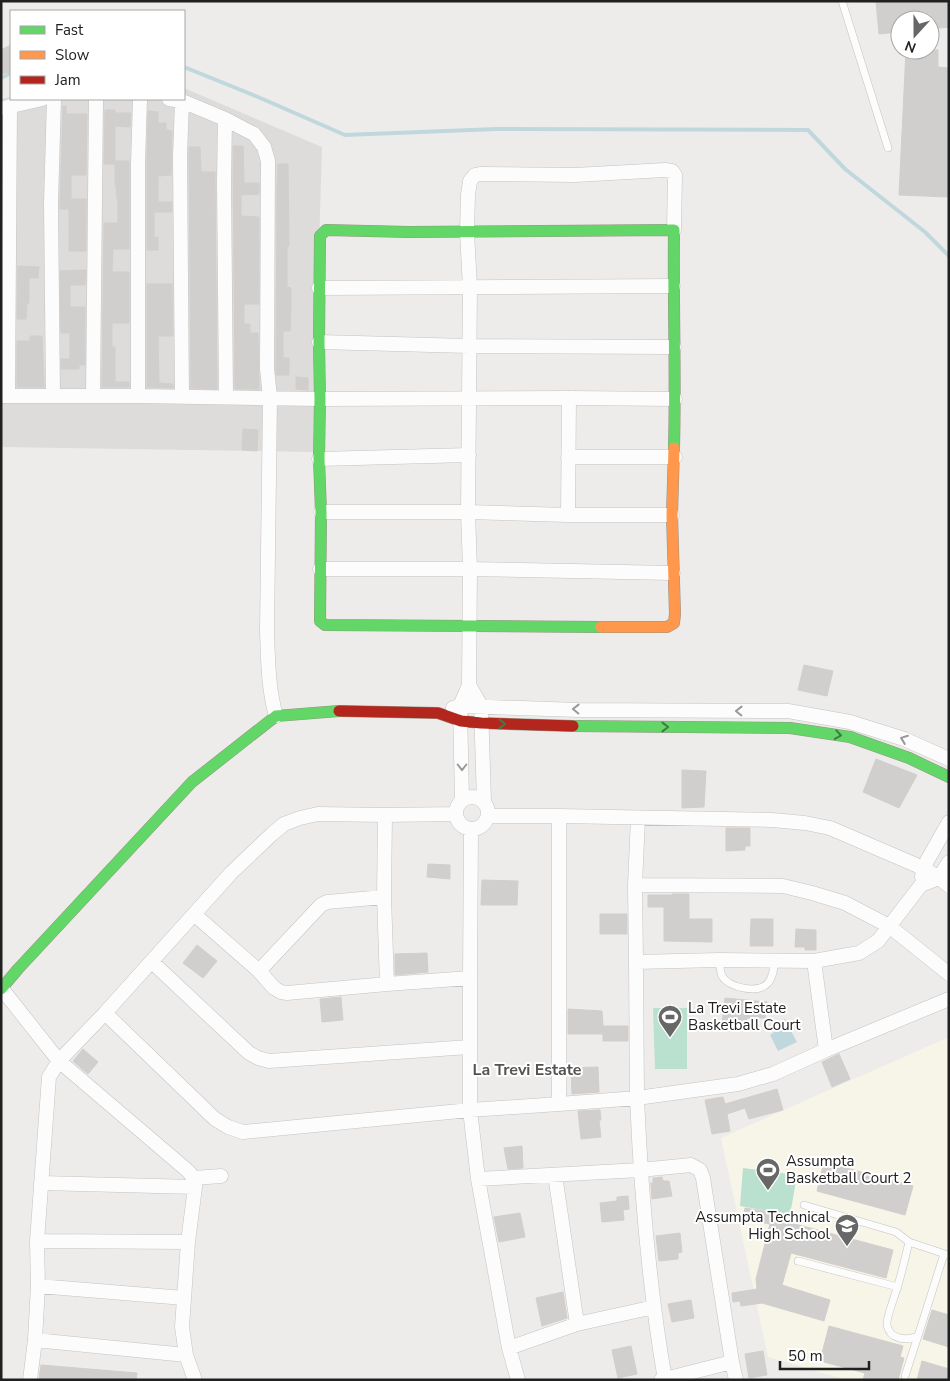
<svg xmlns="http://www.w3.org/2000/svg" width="950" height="1381" font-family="'Nunito Sans',sans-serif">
<rect width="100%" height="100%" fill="#eeecea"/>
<path fill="#dddcdb" d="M184 88 322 147 313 452 1 447V99L11 97V99H184Z"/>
<path fill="#f6f5e7" d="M949 1037V1380H847L768 1357 721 1138Z"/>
<path fill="#bae0cf" d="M653 1008H687V1069H655Z
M743 1168 797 1175 790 1215 740 1206Z"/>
<path fill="#c0d8dd" d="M784 1019 790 1021 791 1024 790 1029 797 1042 778 1051 770 1035 778 1029Z"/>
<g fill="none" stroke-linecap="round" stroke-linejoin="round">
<path stroke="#c0d8dd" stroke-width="4" d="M184 67 258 97 345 135 496 129 808 130 845 169 925 232 949 256
M1 78 11 73"/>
</g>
<path fill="#d1cfcd" stroke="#d1cecc" d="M876 1H949V27L930 29V20H900V32L879 34Z
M11 45V72L1 74V50Z
M906 50H938V67L949 68V197L899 195Z
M63 106H66V114H87L86 175H71V199H86V251H69V209H60Z
M105 110H115V113H131L130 127 115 126V164H104Z
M148 111 158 112V123H166V130L172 131 171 175 158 176V202H172V212H154V238L158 237V250H147V164Z
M233 146H243L244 183H259V194L241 195V216L259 217V304H244V324H250V333H258L259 389H235Z
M189 147H200L201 172H215L217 389 191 388Z
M115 161H129V249H113L112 272H129V323H112V347H115V382H129V387H102L104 223H118V199H117L116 185H115Z
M278 164H288L289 246H287V287L291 288V304L290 331H283V358H289V375H276V368L277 189Z
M18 266 39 267 38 278H29V303H27L26 319H17Z
M86 270 85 285H70V307H85V365H79V369H61V359H70V333H61L60 271Z
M147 284H172L173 336H158L159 383 173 384V388L147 387Z
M30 336H42L44 387H17V341H30Z
M296 377 308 378V390L296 389Z
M243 429 258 430 257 451 242 450Z
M804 665 833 671 827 696 798 690Z
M876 759 917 775 899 808 863 792Z
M682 770 706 771 704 807 682 808Z
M726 828H750V846H745V850L726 851Z
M428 864 450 865V879L427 877Z
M482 880 518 881 517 905H481Z
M672 894H689V919H712V942L664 941V907H648V895H672Z
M600 914H627V934H600Z
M751 919H773V946H750Z
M796 929 816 930V950H805V947H795Z
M197 945 217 961 203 978 183 963Z
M427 953 428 972 395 975V954Z
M341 997 343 1020 322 1022 320 999Z
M725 998 767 1002 765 1018H747L746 1022 722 1023Z
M568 1009 602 1011 603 1026H628V1041H603V1034H568Z
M83 1049 98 1062 88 1074 73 1061Z
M839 1054 850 1079 832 1087 822 1062Z
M598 1067 599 1092 572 1094 571 1068Z
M777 1089 783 1110 749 1119 745 1108 727 1114 730 1131 712 1134 705 1100 723 1097 725 1104Z
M600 1110 601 1120H599L601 1137 581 1139 578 1111Z
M522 1146 523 1168 508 1169 504 1148Z
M824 1162 913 1186 905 1215 817 1191Z
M662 1177 663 1181H669L672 1196 652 1199 651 1183H653V1178Z
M628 1196 629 1209 623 1210 624 1220 602 1222 600 1203 617 1201V1197Z
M745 1208 777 1213 776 1219 893 1250 886 1278 791 1253 782 1285 830 1300 824 1321 762 1303 741 1306 740 1301 733 1302 732 1293 757 1289 756 1279 770 1224 743 1219Z
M520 1213 525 1237 499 1242 494 1217Z
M680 1233 682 1252 678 1253V1259L659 1261 656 1236Z
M563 1292 567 1318 542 1326 536 1298Z
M691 1300 694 1318 672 1322 668 1304Z
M932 1310 949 1315V1347L923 1339Z
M829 1326 903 1346 900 1357 904 1358 898 1380H863L865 1373 820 1361Z
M631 1346 637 1374 618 1378 612 1350Z
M763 1351 767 1375 749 1378 745 1354Z
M922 1361 949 1369V1380H917Z
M41 1365 137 1373 136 1380 39 1379Z"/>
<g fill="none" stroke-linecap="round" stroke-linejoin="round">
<defs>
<path id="lane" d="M842 1 888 148
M719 960C720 965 720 972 722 976 729 988 758 994 768 983 773 977 774 968 775 960
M804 1205 896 1232 909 1242 948 1255
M909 1242C905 1258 902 1273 897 1288 895 1296 886 1318 887 1325 890 1340 907 1341 918 1336L944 1254
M798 1261 898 1287
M905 1376 918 1336"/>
<path id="street" d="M169 99 182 101 225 119 254 134 264 147 268 161 267 368 270 398 267 630C268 659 268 688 276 716
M3 108 42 99
M225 119 224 181 226 397
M319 288 673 286
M319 342 469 346 674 347
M1 396H138L320 399 569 398 675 399
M8 396 10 106
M53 396 51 203 54 99
M93 396 96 99
M138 396V164L140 99
M182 397 180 157 182 101
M568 457H675
M319 459 469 455
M321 512H468L568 515H672
M568 515 569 398
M320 569H470L673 573
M469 685 481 706 484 801
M453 708 460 706 578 710 788 711 850 722 904 739 949 759
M456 813a16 16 0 1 1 32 0a16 16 0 1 1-32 0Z
M462 800 460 706 469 685 470 569 468 512 470 287 467 232 468 195 470 181 475 175 480 174 575 175 665 170 672 171 675 175 674 230
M385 815 456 814
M489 816H559V1104L637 1098 636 962 719 960 814 961 859 953 878 941 921 885 939 878 949 862
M559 816 772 820 805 823 830 828 923 868 939 878 949 886
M922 877 923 868 949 822
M635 885 783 886 812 893 845 903 889 926 949 974
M195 915 259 971 274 988 281 992 287 993 387 984 470 978V1110L478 1179 509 1348 518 1380
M814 961 826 1050
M152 962 249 1053 258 1058 269 1061 469 1047
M636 962 635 885 638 818
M259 971 321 905 327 902 384 897
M470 978 471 830
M387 984 384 897 385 815 318 814 300 818 284 824 272 834 231 873 105 1013 215 1119 228 1127 243 1132 470 1110 559 1104
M2 989 59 1061 188 1171 194 1178 195 1187 188 1242 182 1327 186 1355 195 1380
M555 1175 577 1324
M194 1178 221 1176
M478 1179 640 1170 691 1165 700 1170 703 1178 732 1362 736 1380
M41 1183 195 1187
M37 1241 188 1242
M38 1286 184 1298
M35 1340 186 1355
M509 1348 577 1324 654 1307
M30 1380 35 1340 38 1286 37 1241 49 1077 59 1061 105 1013
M661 1380 732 1362
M665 1380C649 1287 641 1192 637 1098L738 1084 773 1074 826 1050 949 999"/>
<path id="fast" d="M326 230 409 232 674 230C673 303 676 375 674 448
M326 230 320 236 319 342 320 399 319 459 321 512 320 621 325 625 601 627
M573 726 790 728 850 737 909 758 949 777
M1 989 18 969 192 782 276 716 339 711"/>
<path id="slow" d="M601 627H667L674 623 675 614 672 515 674 448"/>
<path id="jam" d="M339 711 438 713 461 721 481 723 573 726"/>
</defs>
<use href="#lane" stroke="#c4c3c2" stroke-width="8"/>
<use href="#street" stroke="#c4c3c2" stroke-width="15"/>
<use href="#fast" stroke="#959683" stroke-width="12"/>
<use href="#slow" stroke="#959683" stroke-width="12"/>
<use href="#jam" stroke="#959683" stroke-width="12"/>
<use href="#lane" stroke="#fcfcfc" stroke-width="7"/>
<use href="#street" stroke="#fcfcfc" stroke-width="14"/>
<use href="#fast" stroke="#63d668" stroke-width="11"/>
<use href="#slow" stroke="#ff974d" stroke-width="11"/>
<use href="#jam" stroke="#b3261e" stroke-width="11"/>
</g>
<defs><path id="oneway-chevron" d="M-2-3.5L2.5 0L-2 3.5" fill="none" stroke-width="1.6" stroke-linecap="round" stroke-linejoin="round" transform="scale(1.25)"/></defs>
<g stroke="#999">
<use href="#oneway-chevron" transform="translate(576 709) rotate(-179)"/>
<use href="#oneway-chevron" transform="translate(739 711) rotate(-179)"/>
<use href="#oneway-chevron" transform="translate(904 739) rotate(-159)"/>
<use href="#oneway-chevron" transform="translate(462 767) rotate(90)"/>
</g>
<g stroke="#427b44">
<use href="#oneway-chevron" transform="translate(502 724) rotate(1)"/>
<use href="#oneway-chevron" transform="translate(665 727)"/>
<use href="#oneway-chevron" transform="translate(838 735) rotate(9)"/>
</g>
<defs>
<symbol id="stadium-pin" viewBox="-11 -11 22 30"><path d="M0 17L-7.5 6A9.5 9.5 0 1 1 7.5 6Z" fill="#686767" stroke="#fff"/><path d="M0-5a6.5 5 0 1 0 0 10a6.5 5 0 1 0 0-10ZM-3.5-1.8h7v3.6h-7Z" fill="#fff"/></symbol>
<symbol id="school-pin" viewBox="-11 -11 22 30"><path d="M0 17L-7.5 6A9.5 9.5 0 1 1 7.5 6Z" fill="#686767" stroke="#fff"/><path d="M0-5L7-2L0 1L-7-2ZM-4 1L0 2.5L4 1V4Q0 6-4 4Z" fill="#fff"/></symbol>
</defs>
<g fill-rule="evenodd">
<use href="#stadium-pin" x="656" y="1003" width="28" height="38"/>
<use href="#stadium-pin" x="754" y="1156" width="28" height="38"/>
<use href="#school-pin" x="833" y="1212" width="28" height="38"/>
</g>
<g text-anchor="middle" stroke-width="4" stroke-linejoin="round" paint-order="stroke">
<g font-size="15" fill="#202020" stroke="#fff" text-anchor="start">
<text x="688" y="1013">La Trevi Estate<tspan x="688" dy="17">Basketball Court</tspan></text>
<text x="786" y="1166">Assumpta<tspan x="786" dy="17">Basketball Court 2</tspan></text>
<text x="830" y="1222" text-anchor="end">Assumpta Technical<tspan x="830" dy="17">High School</tspan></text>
</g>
<g font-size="16" font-weight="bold" fill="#535353" stroke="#fff">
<text x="527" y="1075">La Trevi Estate</text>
</g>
</g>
<rect width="950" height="1381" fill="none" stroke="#202020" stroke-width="5"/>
<rect x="10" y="10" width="175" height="90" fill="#ffffff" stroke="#a6a6a6"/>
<rect x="20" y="26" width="25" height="8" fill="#63d668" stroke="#a6a6a6"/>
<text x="55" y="35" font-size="15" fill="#202020">Fast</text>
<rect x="20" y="51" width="25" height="8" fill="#ff974d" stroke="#a6a6a6"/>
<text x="55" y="60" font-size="15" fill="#202020">Slow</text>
<rect x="20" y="76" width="25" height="8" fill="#b3261e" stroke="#a6a6a6"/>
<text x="55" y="85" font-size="15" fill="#202020">Jam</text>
<g transform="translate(915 35) rotate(201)"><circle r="24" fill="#ffffff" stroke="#a6a6a6"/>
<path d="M0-4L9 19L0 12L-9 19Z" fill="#686767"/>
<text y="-8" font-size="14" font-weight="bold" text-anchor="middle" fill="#202020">N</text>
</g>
<path d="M780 1361v8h89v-8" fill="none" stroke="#202020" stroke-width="2.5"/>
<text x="788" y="1361" font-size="15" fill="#202020" stroke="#ffffff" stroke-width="4" paint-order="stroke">50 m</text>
</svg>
